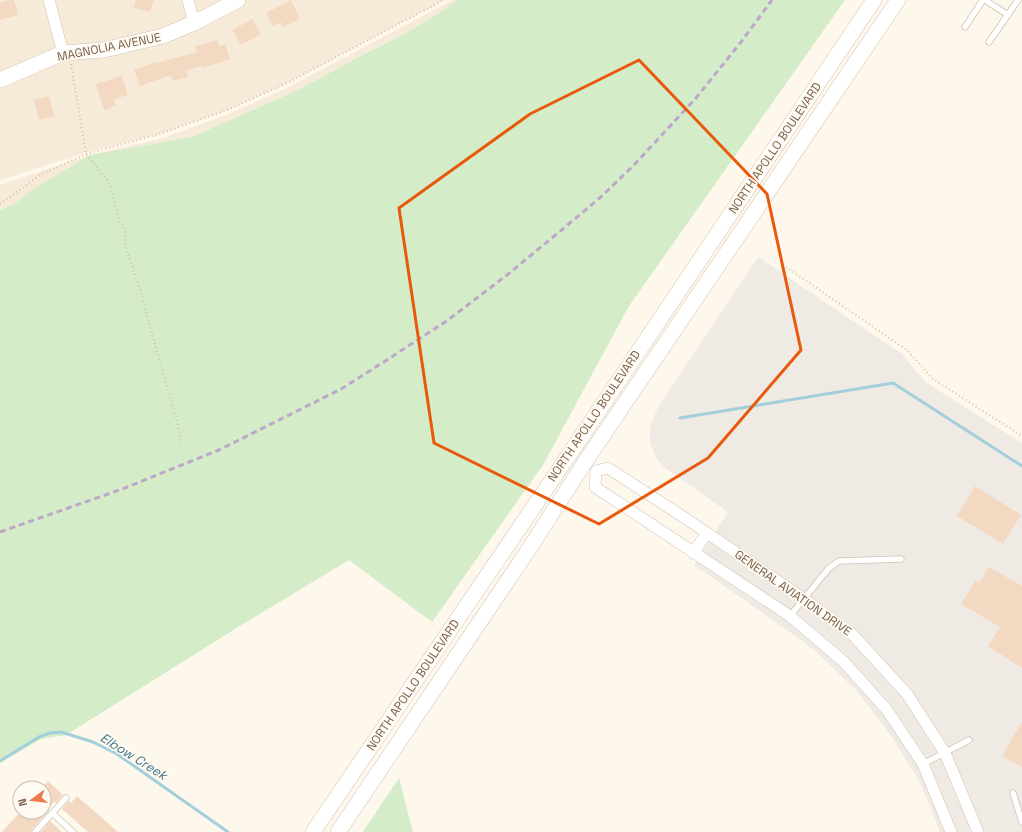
<svg xmlns="http://www.w3.org/2000/svg" width="1022" height="832" font-family="'Space Grotesk',sans-serif">
<rect width="100%" height="100%" fill="#fdf8eb"/>
<path fill="#f6ead9" d="M0 0H444L287 83 227 110 159 134 91 151 0 180Z
M453 0H457L444 10 399 37 353 60 300 89 192 137 90 156 32 190 14 204 0 210V185L90 155 160 139 229 114 289 87Z"/>
<path fill="#efeae4" d="M758 257 902 354 925 382 1022 443V832H940L920 782 893 739 857 691 813 649 763 613 694 565 728 512 664 467 656 457 650 443V428L658 407Z"/>
<path fill="#d4edc8" d="M457 0H845L629 306 543 465 432 622 349 560 235 629 66 735 41 739 0 763V210L14 204 32 190 90 155 192 137 300 89 353 60 399 37 444 10Z
M399 778 413 832H363Z"/>
<g fill="none" stroke-linecap="round" stroke-linejoin="round">
<path stroke="#a3cfdb" stroke-width="3" d="M680 418 893 383 1022 466
M0 761 39 737 50 733 61 732 93 742 117 754 228 832"/>
</g>
<path fill="#f4d9c2" d="M10 0H14L18 15 0 20V3Z
M136 0H154L150 12 134 8Z
M291 0 300 19 283 27 281 22 273 26 266 13Z
M253 19 261 34 241 45 232 30Z
M217 40 219 46 225 44 230 59 202 68 201 66 186 70 188 77 172 81 171 75 140 86 134 70 156 62V63L197 52 195 46Z
M122 76 128 95 114 99 116 106 104 110 96 84Z
M49 96 54 116 39 120 34 100Z
M975 486 1021 515 1003 544 957 516Z
M989 567 1022 586V668L988 646 1000 627 961 604 975 581 979 583Z
M1022 722V767L1002 756Z
M48 781 63 795 56 803 54 802 44 813V785Z
M77 796 118 832H88L62 809 69 801 71 803Z
M20 812H40L44 816 32 829 31 832H2Z
M50 821 62 832H41Z"/>
<g fill="none" stroke-linecap="round" stroke-linejoin="round">
<defs>
<path id="lane" d="M985 0 1008 15
M965 27 983 0
M989 42 1018 0
M790 616 829 568 839 561 901 559
M923 764 969 740
M1013 793 1022 822
M52 813 73 832
M35 832 66 798"/>
<path id="street" d="M49 0 63 53
M188 0 194 23
M596 471 608 468 685 518 804 599 852 634 907 694 945 753 978 832
M596 471 595 487 790 616 844 662 887 710 923 764 951 832
M693 553 707 533"/>
<path id="secondary" d="M0 80 63 53 104 50 163 36 194 23 238 0
M313 832 571 452 874 0
M338 832 529 549 585 462 898 0"/>
</defs>
<use href="#lane" stroke="#d2c1af" stroke-width="7"/>
<use href="#street" stroke="#d2c1af" stroke-width="12"/>
<use href="#secondary" stroke="#d5c1ad" stroke-width="16"/>
<path stroke="#dabca3" stroke-width="2" stroke-dasharray="1 3" stroke-linecap="butt" d="M71 64 86 154 109 182 119 220 125 230V246L141 292 154 341 177 420 181 443
M0 204 40 175 86 154 159 134 227 110 287 83 444 0
M783 265 907 350 933 379 1022 436"/>
<use href="#lane" stroke="#fff" stroke-width="5.5"/>
<use href="#street" stroke="#fff" stroke-width="11"/>
<use href="#secondary" stroke="#fff" stroke-width="15"/>
<path stroke="#bca7ca" stroke-width="3" stroke-dasharray="6 4" stroke-linecap="butt" d="M0 532 125 488 219 450 341 389 387 360 448 320 507 275 564 228 602 196 634 165 696 98 741 42 772 0"/>
</g>
<path fill="none" stroke="#e8590c" stroke-width="3" stroke-linejoin="round" d="M639 60 767 194 801 350 708 458 599 524 434 443 399 208 530 114Z"/>
<g text-anchor="middle" stroke-width="3.5" stroke-linejoin="round" paint-order="stroke">
<g font-size="12" fill="#7b604c" stroke="#fffbf3">
<text transform="translate(109 47) rotate(-11)" y="4">MAGNOLIA AVENUE</text>
<text transform="translate(775 148) rotate(-56)" y="4">NORTH APOLLO BOULEVARD</text>
<text transform="translate(594 416) rotate(-56)" y="4">NORTH APOLLO BOULEVARD</text>
<text transform="translate(793 593) rotate(35)" y="4">GENERAL AVIATION DRIVE</text>
<text transform="translate(413 685) rotate(-56)" y="4">NORTH APOLLO BOULEVARD</text>
</g>
<g font-size="13" font-style="italic" fill="#417787" stroke="#fffbf3">
<text transform="translate(134 756) rotate(32)" y="5">Elbow Creek</text>
</g>
</g>
<g transform="translate(32 800) rotate(255)"><circle r="19" fill="#fffbf3" stroke="#cabdb0"/>
<path d="M0-3L7 15L0 10L-7 15Z" fill="#eb7b4d"/>
<text y="-6" font-size="11" font-weight="bold" text-anchor="middle" fill="#7b604c">N</text>
</g>
</svg>
